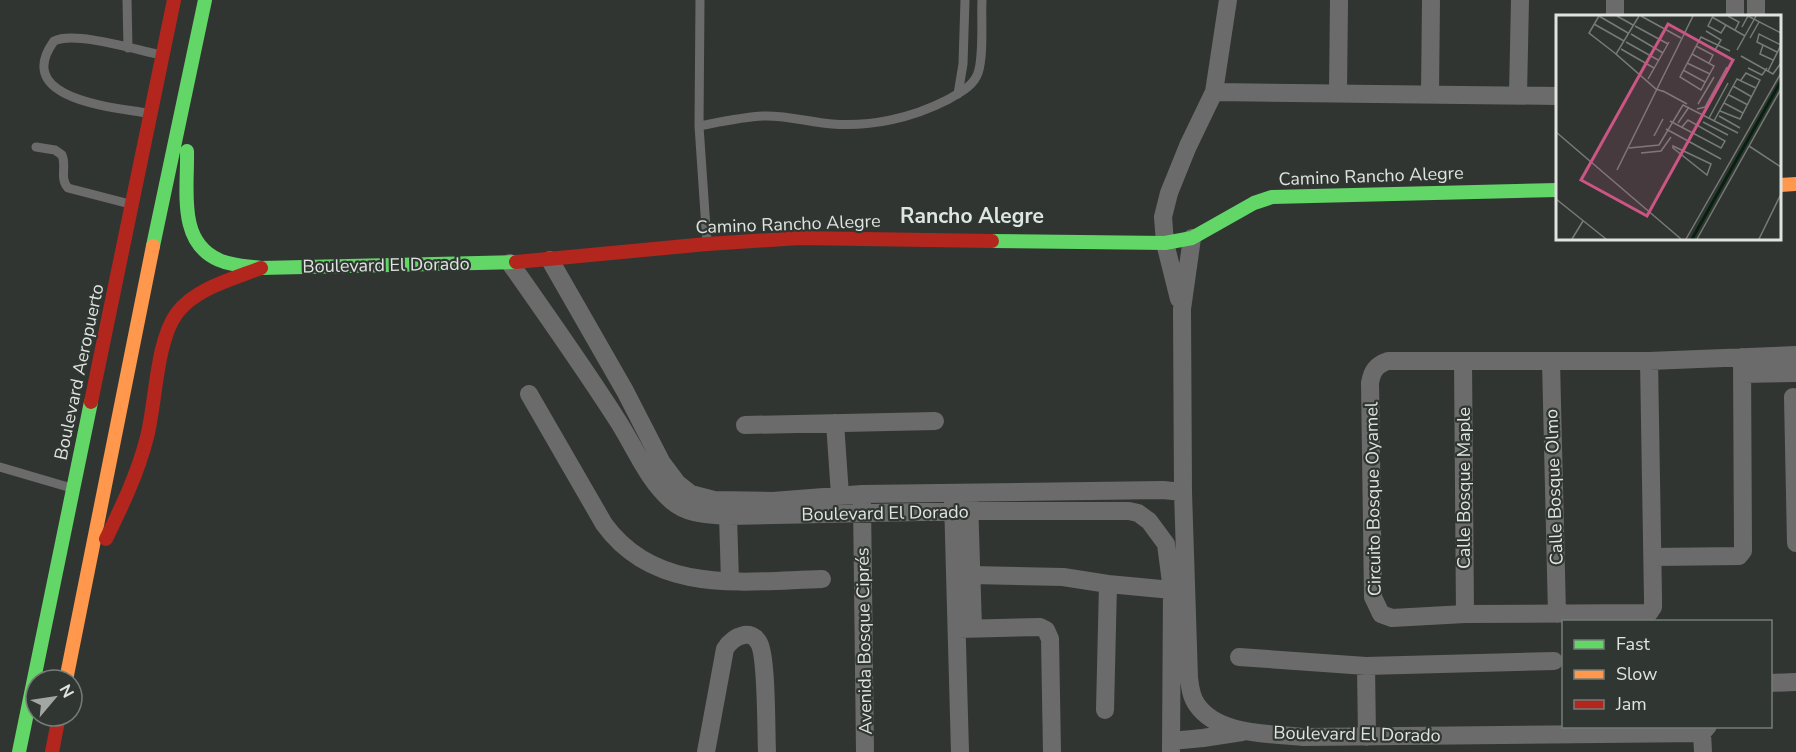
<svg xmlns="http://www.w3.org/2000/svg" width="1796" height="752" font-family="'Nunito Sans',sans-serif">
<rect width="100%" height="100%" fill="#313532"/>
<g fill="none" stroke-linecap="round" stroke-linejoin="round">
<path stroke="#6c6b6b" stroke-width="9" d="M127 0 128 48
M958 94 963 64 965 0
M146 113C112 107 12 99 54 41 75 31 133 49 157 54
M699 126 700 0
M36 147 55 150 62 155C67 166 59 178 68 188L126 203
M707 243 699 126C720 122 742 117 763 116 786 115 809 122 832 124 871 127 912 118 947 100 959 93 973 87 978 73 984 56 981 19 982 0
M0 467 68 487"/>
<path stroke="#6c6b6b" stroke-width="18" d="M1615 0V16
M1735 16V0
M1756 16V0
M1214 92 1558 96
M1338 93 1339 0
M1430 94 1431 0
M1518 95 1520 0
M1192 238 1182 309 1183 492 1189 678C1190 687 1191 697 1197 705 1219 736 1269 733 1303 737L1702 733
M550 260 625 391 662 463 677 483 691 494 714 500 773 501 862 494 1163 490 1183 492
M510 263C546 314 582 365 616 418 634 445 647 480 672 501 688 515 708 514 728 516L970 511H1129L1138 513 1149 521 1166 544 1172 590 1171 752
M1179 299 1165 243 1163 217 1169 193 1188 146 1214 92 1228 0
M1463 361 1465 614
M1551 361 1557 614
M1649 361 1653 598V607L1649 613 1465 614 1392 618 1381 614 1373 597 1370 383C1372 371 1376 365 1388 361H1649L1796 355
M1742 374 1796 373
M529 394 604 524C656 596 745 581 822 579
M1793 397 1796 543
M835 423 840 495
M745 425 935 421
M953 500 960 752
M969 500 973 628
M862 502 865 752
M728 516 730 581
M1653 557 1739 556 1743 551 1742 357
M972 575 1063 577 1108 584 1172 590
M958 629 1040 627 1046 630 1050 639 1052 752
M1239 657 1366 666 1554 661
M1366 666 1367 737
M1770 683 1796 682
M1105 710 1108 584
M1171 741 1203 738 1242 732
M706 752 725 649C730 641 735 637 744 635 751 634 755 636 759 643 767 657 766 732 767 752
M1703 752 1702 733 1708 726"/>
<path stroke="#63d668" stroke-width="14" d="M187 151C188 189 177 242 219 260 232 266 247 266 261 268
M992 241 1165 243 1192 238 1254 203 1272 197 1558 190
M153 246 205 0
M261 268 516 262
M19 752 91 402"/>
<path stroke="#ff974d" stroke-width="14" d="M1780 185 1796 184
M66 680 153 246"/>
<path stroke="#b3261e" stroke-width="14" d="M516 262 707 244 800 238 992 241
M91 402 174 0
M106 539C122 506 138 473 147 437 156 402 156 341 177 313 196 288 233 279 261 268
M52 752 59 716"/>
</g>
<g text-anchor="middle" stroke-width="4.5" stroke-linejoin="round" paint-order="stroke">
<g font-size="18" fill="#e0e4e1" stroke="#303631">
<text transform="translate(1371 176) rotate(-2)" y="6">Camino Rancho Alegre</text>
<text transform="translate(788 224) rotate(-2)" y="6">Camino Rancho Alegre</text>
<text transform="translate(386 265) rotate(-1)" y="6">Boulevard El Dorado</text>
<text transform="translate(79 372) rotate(-78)" y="6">Boulevard Aeropuerto</text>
<text transform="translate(1554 487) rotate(-92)" y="6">Calle Bosque Olmo</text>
<text transform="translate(1464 488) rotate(-90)" y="6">Calle Bosque Maple</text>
<text transform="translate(1373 499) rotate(-91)" y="6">Circuito Bosque Oyamel</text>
<text transform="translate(885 513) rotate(-1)" y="6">Boulevard El Dorado</text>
<text transform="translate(864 641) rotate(-91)" y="6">Avenida Bosque Ciprés</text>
<text transform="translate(1357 734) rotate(1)" y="6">Boulevard El Dorado</text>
</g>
<g font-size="21" font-weight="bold" fill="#dde6df" stroke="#303631">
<text x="972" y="223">Rancho Alegre</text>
</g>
</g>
<g transform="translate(1556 15)">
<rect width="225" height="225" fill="#313532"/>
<path fill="none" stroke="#06210f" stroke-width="3" d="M136 224 225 66"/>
<path fill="none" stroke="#777b78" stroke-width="1.5" d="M43 1 33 18 60 39M43 1 72 18M61 1 77 10M83 1 60 39 100 74 109 77M85 1 125 23M157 1 152 11 165 18 170 10M172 1 183 7 179 15M156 2 189 21M38 9 68 26M79 11 112 29M186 12 192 1 225 18M75 19 107 38M194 23 203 7M70 27 102 45M146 28 159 35 165 25 150 16M207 30 204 39 217 45M140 31 157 40 153 48M65 34 98 53M181 35 200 1M136 39 158 51 145 75 124 62 145 22 174 36M185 41 217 59 225 48M131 48 154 59M192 53 206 60 211 53M127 55 149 67M212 56 225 30 203 19 201 27 221 37M92 64 113 27M177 71 196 82M107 76 131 89M173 80 192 90M168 88 187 98M142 89 158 62M141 94 149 92 171 52M164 96 184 104 204 65 190 58 185 65M163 101 184 113M153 103 172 68M114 106 165 133 169 126 132 105 126 112M158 106 181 64 200 73M147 107 172 120M122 108 133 92M110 114 165 144M0 117 125 224M98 121 107 104M117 131 155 149 151 160 117 133ZM193 131 225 152M73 133 103 130 127 90 182 118M85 138 105 136 115 122M61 155 137 1M0 184 50 224M16 224 27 206M130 224 225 58M141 224 225 74M203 224 225 179"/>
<path fill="#cb5583" fill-opacity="0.15" stroke="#cb5583" stroke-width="3" d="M112 9 177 45 91 201 25 165Z"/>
<rect width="225" height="225" fill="none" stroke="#e0e4e1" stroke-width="3"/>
</g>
<rect x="1562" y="620" width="210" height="108" fill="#303631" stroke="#767c77" stroke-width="1.5"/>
<rect x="1574" y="640" width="30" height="9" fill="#63d668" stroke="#767c77" stroke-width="1.5"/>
<text x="1616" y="650" font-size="18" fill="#e0e4e1">Fast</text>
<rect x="1574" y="670" width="30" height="9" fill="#ff974d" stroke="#767c77" stroke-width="1.5"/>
<text x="1616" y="680" font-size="18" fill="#e0e4e1">Slow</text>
<rect x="1574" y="700" width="30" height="9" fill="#b3261e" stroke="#767c77" stroke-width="1.5"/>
<text x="1616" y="710" font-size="18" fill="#e0e4e1">Jam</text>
<g transform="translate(54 698) rotate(61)"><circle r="28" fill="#303631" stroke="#767c77" stroke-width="1.5"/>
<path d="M0-4.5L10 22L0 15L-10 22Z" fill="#a3a7a4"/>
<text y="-9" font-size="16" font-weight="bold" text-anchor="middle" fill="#e0e4e1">N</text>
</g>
</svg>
